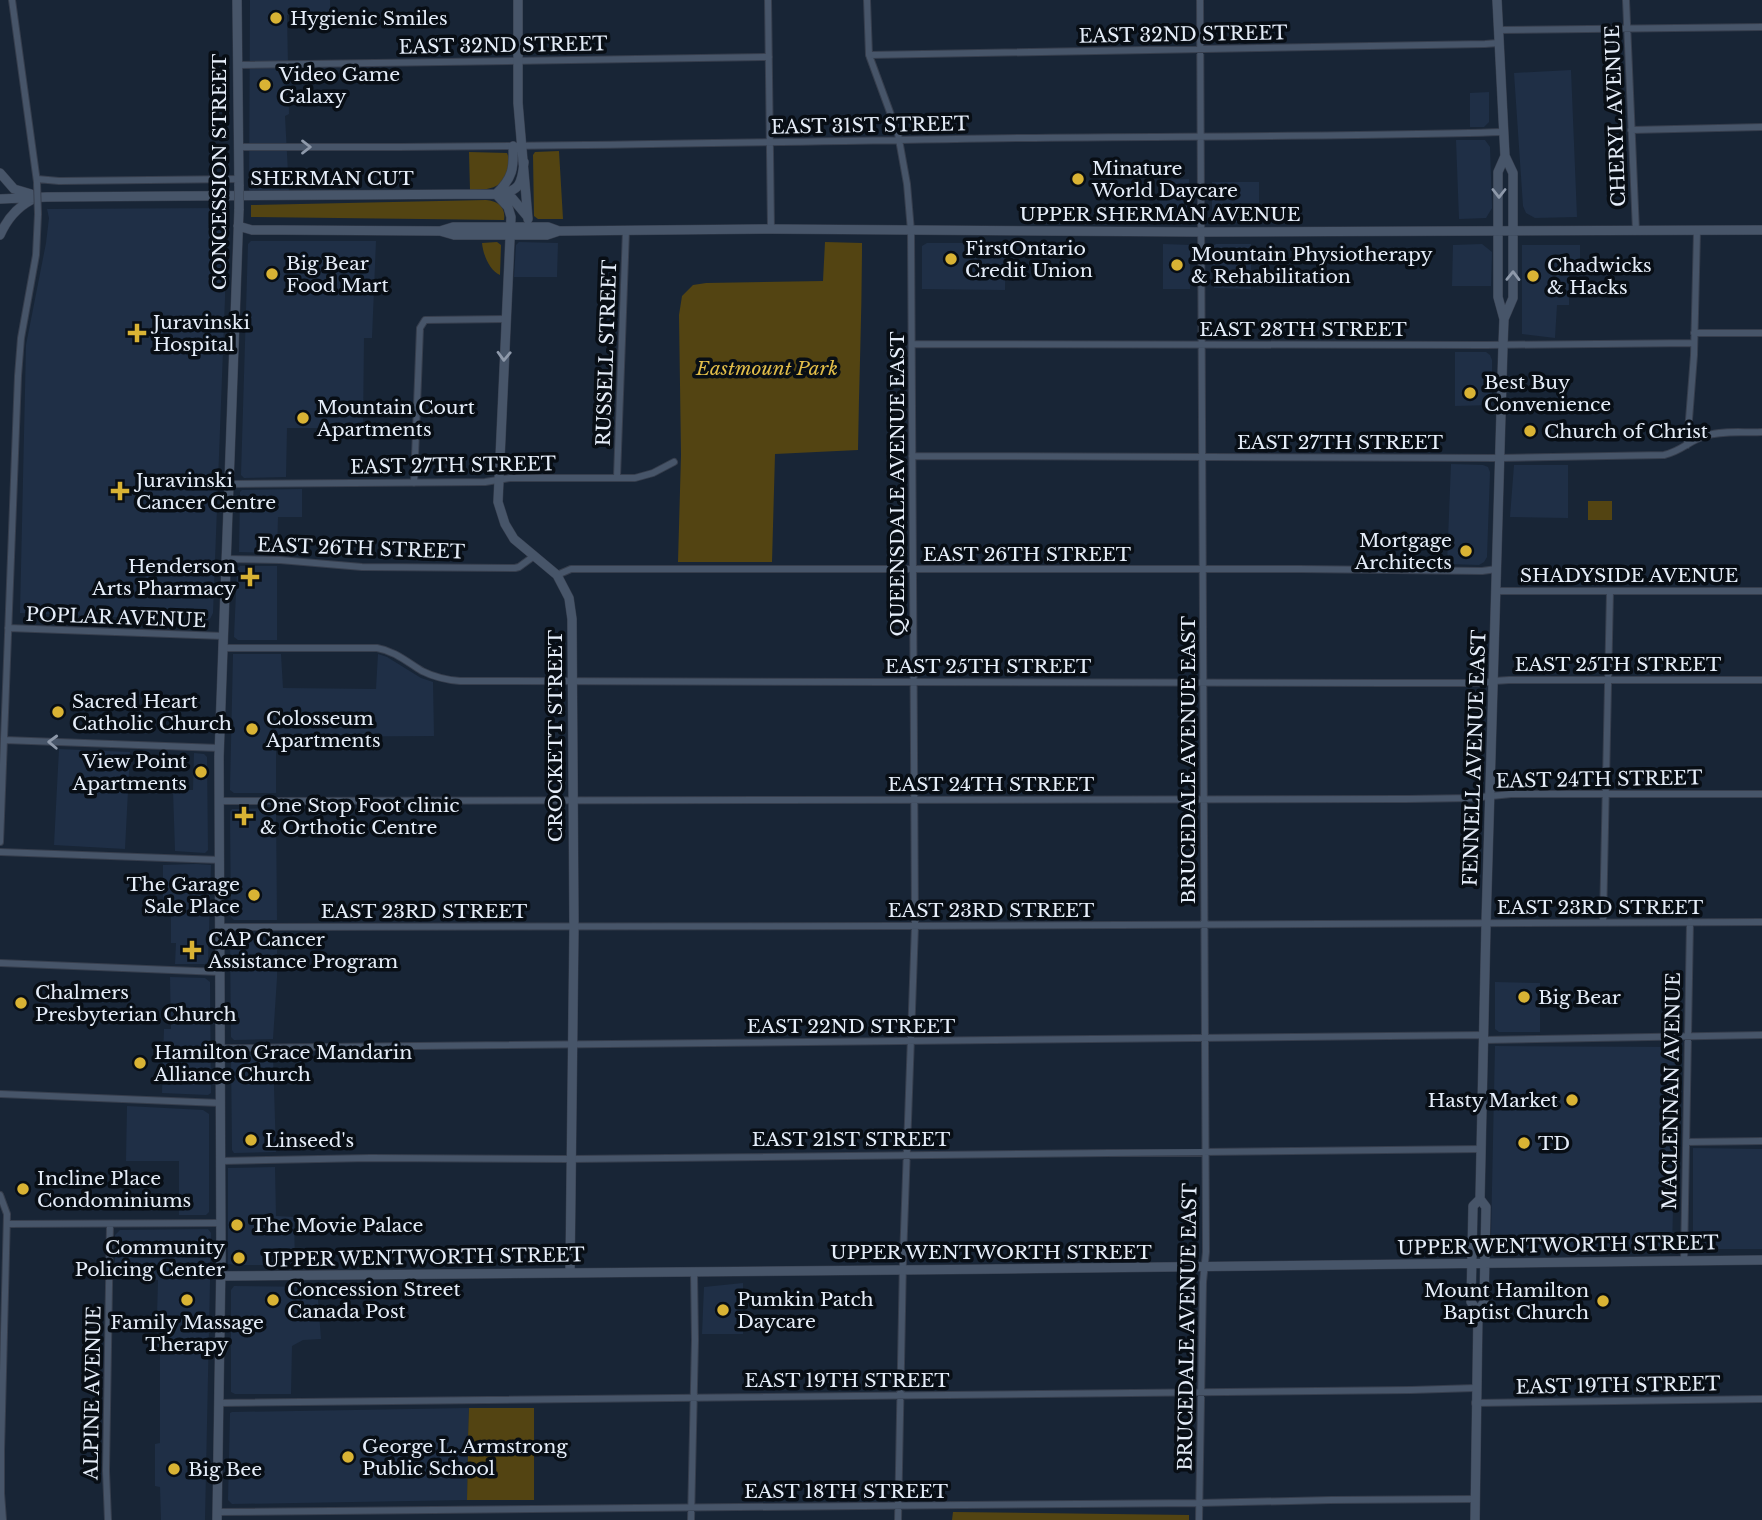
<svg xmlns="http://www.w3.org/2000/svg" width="1762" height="1520" font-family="'Libre Baskerville',serif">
<rect width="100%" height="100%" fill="#182536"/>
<path fill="#1f2f46" d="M250 0H330V13L287 15 289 114 285 116 289 192H249Z
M1571 70 1577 217 1535 218 1526 213 1523 206 1514 73Z
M1489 92V122L1484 127H1470V93Z
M1456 140H1485L1490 147 1492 208 1486 218 1459 219Z
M1189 179 1188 221H1160L1159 180Z
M1212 182H1259V222H1212Z
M225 208V298L213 613 210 619 205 621 20 613 26 345 46 243 49 218 47 209Z
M251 241H376L372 338H364L363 428H287L286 477 244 478 241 475 248 244Z
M519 242 558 243 557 277H514L516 245Z
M927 243H1006L1005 290 922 289V246Z
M1163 244 1190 245V289H1163Z
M1216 244H1251V289L1214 288 1213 246Z
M1482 244 1492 252 1491 286H1452L1453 245Z
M1522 245H1580V271H1569V305H1557L1555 338 1522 334Z
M1455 352H1486L1490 355 1492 360V405L1455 406Z
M1451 464 1483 465 1488 467 1490 472 1487 557 1484 562 1479 565 1447 564Z
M1514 465H1568V518L1510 517Z
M302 489V517H278L277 553 239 552 240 492 242 490Z
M240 566H277V640H238L234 637 237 569Z
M233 654H281L283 688 376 689 378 654 387 657 421 678 433 682 434 736 276 737V793H234L230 790Z
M59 749 130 752 125 849 54 845Z
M194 753 204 754 207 757 208 850 205 853 175 851 173 790H193Z
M276 808 277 920H234L231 917 230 812 232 809Z
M196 864 211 865 208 962 205 964H175L176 943H171V915L163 914V865Z
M277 934V978L273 1039 234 1040 231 1037 230 938 233 935Z
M170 977 205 978 210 982 211 1093 208 1095 162 1093 164 1029H171Z
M1495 982 1540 983V1032H1499L1495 1029Z
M1495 1046 1677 1047 1672 1249H1510L1496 1246 1491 1235Z
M235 1055H273L276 1152 234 1153 232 1150 231 1057Z
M127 1106 203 1110 209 1114V1212L206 1215H179V1161H126Z
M1693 1148 1762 1149V1249H1693Z
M275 1167 276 1216 294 1217 295 1265H236L228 1264V1168Z
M208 1229 211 1233 205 1520H161L160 1487 155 1486V1444L160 1443V1351H156L158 1280 115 1279V1235L120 1230Z
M743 1283V1334H702L704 1287Z
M234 1286 317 1287 321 1339 303 1340 292 1346 291 1394H235L231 1392V1290Z
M469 1408 467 1500 232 1504 228 1500 230 1413 232 1412Z"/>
<path fill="#534412" d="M559 151 563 219H538L534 216 533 155 535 152Z
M469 152 507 153C510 160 509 163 508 170 504 189 486 190 470 190Z
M486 200C498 201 506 207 504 220L251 217V205Z
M497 242 501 245 500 275C489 270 483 254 482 243Z
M825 242 862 243C862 312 859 381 858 450L775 454 772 562H678L681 455 679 315 682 296 693 285 706 283 823 281Z
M1588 501H1612V520H1588Z
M469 1408H534V1500H467L468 1451 465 1450 464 1445 465 1439 468 1438Z
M953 1512 1189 1515V1520H952Z"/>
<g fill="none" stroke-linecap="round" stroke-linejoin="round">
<defs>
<path id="street" d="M12 0 37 182
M768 0 771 229
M867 0 869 55 898 134 907 184 911 231 915 926 903 1259 898 1520
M1626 0 1636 231
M1498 30 1762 27
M869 55 1485 44 1498 43
M238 65 769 57
M1631 130 1762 127
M238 147C499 148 759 142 1020 138 1181 136 1342 137 1503 132
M37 179 59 181 239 179
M1694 333H1762
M912 344 1486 345 1694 343
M1687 445 1694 355 1697 231
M912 456 1500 458 1664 455C1682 451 1690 440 1705 436 1723 430 1744 433 1762 432
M617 477 626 230
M414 483 420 328 425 320 505 319
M229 484 485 482 510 478H635L653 473 674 462
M226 559 280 560 362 567 515 568 519 567 534 556
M557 575 571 569H1299L1482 571 1497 569
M1497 591H1762
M8 628 223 636
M222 648H377C395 651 407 662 422 671 434 677 447 680 460 681L1391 683H1481L1494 681 1509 680H1762
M4 740 219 748
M219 801 1407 799 1472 798 1511 794H1762
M0 842 18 376 21 338 36 255 38 214
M0 852 220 860
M1603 922 1610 591
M220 927 902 926 1762 922
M0 963 220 972
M1483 1040 1762 1035
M220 1048 1483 1035
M0 1094 220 1103
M1686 1142 1762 1141
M221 1161 370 1158 571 1159 1481 1149
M0 1195 7 1214 1 1451V1493L3 1520
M7 1224 221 1223
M1684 1261 1690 922
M219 1403 1411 1390 1475 1388
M1475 1403 1762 1399
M217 1512 964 1505 1199 1503 1331 1500 1475 1499
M108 1520 106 1471 110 1224
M691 1520 695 1340 694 1273
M1199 1520 1203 1282 1206 1252 1200 0"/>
<path id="secondary" d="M237 0 239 186
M518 0V103L528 219
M1497 0 1505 156 1513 173V298L1504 319
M0 173 14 189 31 194
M496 194 508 207 511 217 498 502 505 524 514 539 557 575 569 598 572 619 574 927 570 1273
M496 194C513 178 514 168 513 146
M501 195 512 198 527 216
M0 199 47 197 496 194C519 192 522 185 524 162
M238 226 252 230H279L440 231 453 227H548L559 231
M440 231 454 235H547L559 231 771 229 1201 232 1762 230
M0 235C7 219 16 208 31 200
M221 1276C735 1274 1248 1265 1762 1260
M1478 1312 1471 1302 1473 1206 1480 1199
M217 1520 221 1259 219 757 239 209
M1475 1520 1478 1312 1484 1302 1486 1207 1480 1199 1486 924 1503 345 1504 319 1498 297V172L1505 156"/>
</defs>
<use href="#street" stroke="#363e4d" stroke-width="8"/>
<use href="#secondary" stroke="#363e4d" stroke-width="10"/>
<use href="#street" stroke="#475569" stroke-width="6"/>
<use href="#secondary" stroke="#475569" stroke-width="9"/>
<defs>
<path id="street-bridge" d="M37 183 38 214"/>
<path id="secondary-bridge" d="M239 186V209"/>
</defs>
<use href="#street-bridge" stroke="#363e4d" stroke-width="8" stroke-linecap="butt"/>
<use href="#secondary-bridge" stroke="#363e4d" stroke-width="10" stroke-linecap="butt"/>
<use href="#street-bridge" stroke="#475569" stroke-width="6"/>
<use href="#secondary-bridge" stroke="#475569" stroke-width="9"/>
</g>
<defs><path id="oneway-chevron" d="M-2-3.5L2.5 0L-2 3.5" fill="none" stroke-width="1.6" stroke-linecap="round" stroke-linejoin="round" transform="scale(1.75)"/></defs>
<g stroke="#8e99aa">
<use href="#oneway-chevron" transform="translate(306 147)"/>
<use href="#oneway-chevron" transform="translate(1499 193) rotate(90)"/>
<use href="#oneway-chevron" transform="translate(1513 276) rotate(-89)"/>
<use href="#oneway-chevron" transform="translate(504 356) rotate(92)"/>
<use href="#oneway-chevron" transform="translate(53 742) rotate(-178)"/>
</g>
<g fill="#d9b334" stroke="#080e15" stroke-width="2.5">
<circle cx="276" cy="18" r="7"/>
<circle cx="265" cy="85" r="7"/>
<circle cx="1078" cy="179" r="7"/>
<circle cx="951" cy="259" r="7"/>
<circle cx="1177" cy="265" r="7"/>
<circle cx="272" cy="274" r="7"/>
<circle cx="1533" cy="276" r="7"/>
<path d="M133.5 322.5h7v7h7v7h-7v7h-7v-7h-7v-7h7z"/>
<circle cx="1470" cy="393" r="7"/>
<circle cx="303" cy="418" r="7"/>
<circle cx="1530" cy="431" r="7"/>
<path d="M116.5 480.5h7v7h7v7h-7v7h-7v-7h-7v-7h7z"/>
<circle cx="1466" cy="551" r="7"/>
<path d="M246.5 566.5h7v7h7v7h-7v7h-7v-7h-7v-7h7z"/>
<circle cx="58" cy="712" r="7"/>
<circle cx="252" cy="729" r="7"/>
<circle cx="201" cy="772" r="7"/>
<path d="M240.5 805.5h7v7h7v7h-7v7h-7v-7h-7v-7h7z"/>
<circle cx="254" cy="895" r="7"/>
<path d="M188.5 939.5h7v7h7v7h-7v7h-7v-7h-7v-7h7z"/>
<circle cx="1524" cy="997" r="7"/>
<circle cx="21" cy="1003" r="7"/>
<circle cx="140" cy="1063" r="7"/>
<circle cx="1572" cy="1100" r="7"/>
<circle cx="251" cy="1140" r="7"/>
<circle cx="1524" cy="1143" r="7"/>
<circle cx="23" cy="1189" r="7"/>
<circle cx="237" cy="1225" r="7"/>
<circle cx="239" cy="1258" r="7"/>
<circle cx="187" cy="1300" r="7"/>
<circle cx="273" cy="1300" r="7"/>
<circle cx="1603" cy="1301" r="7"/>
<circle cx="723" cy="1310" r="7"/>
<circle cx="348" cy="1457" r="7"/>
<circle cx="174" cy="1469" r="7"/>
</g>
<g text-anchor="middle" stroke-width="7" stroke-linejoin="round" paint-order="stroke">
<g font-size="19" fill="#e5edf9" stroke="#080e15" text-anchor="start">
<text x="290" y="25">Hygienic Smiles</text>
<text x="279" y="81">Video Game<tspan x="279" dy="22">Galaxy</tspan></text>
<text x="1092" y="175">Minature<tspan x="1092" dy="22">World Daycare</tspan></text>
<text x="965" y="255">FirstOntario<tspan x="965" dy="22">Credit Union</tspan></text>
<text x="1191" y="261">Mountain Physiotherapy<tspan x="1191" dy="22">&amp; Rehabilitation</tspan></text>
<text x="286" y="270">Big Bear<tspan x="286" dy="22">Food Mart</tspan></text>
<text x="1547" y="272">Chadwicks<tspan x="1547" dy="22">&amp; Hacks</tspan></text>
<text x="153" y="329">Juravinski<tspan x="153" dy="22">Hospital</tspan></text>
<text x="1484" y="389">Best Buy<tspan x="1484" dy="22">Convenience</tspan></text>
<text x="317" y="414">Mountain Court<tspan x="317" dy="22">Apartments</tspan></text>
<text x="1544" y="438">Church of Christ</text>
<text x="136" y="487">Juravinski<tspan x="136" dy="22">Cancer Centre</tspan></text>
<text x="1452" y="547" text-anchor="end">Mortgage<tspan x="1452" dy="22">Architects</tspan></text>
<text x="236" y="573" text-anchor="end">Henderson<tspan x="236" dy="22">Arts Pharmacy</tspan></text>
<text x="72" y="708">Sacred Heart<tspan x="72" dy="22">Catholic Church</tspan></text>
<text x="266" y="725">Colosseum<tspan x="266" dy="22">Apartments</tspan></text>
<text x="187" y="768" text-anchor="end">View Point<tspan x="187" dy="22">Apartments</tspan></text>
<text x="260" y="812">One Stop Foot clinic<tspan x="260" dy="22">&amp; Orthotic Centre</tspan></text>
<text x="240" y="891" text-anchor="end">The Garage<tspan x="240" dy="22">Sale Place</tspan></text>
<text x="208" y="946">CAP Cancer<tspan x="208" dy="22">Assistance Program</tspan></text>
<text x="35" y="999">Chalmers<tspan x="35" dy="22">Presbyterian Church</tspan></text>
<text x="1538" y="1004">Big Bear</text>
<text x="154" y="1059">Hamilton Grace Mandarin<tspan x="154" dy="22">Alliance Church</tspan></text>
<text x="1558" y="1107" text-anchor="end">Hasty Market</text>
<text x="265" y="1147">Linseed's</text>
<text x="1538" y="1150">TD</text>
<text x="37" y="1185">Incline Place<tspan x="37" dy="22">Condominiums</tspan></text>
<text x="251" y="1232">The Movie Palace</text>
<text x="225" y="1254" text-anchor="end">Community<tspan x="225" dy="22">Policing Center</tspan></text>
<text x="287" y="1296">Concession Street<tspan x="287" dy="22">Canada Post</tspan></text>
<text x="1589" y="1297" text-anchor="end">Mount Hamilton<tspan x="1589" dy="22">Baptist Church</tspan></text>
<text x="737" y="1306">Pumkin Patch<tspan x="737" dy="22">Daycare</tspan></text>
<text x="187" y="1329" text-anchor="middle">Family Massage<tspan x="187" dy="22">Therapy</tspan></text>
<text x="362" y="1453">George L. Armstrong<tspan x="362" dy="22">Public School</tspan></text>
<text x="188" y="1476">Big Bee</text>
</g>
<g font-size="19" fill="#e5edf9" stroke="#080e15">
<text transform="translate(1183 34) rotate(-1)" y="7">EAST 32ND STREET</text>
<text transform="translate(503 45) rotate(-1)" y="7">EAST 32ND STREET</text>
<text transform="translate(1615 116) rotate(-92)" y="7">CHERYL AVENUE</text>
<text transform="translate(870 125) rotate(-1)" y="7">EAST 31ST STREET</text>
<text transform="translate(219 172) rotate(-90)" y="7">CONCESSION STREET</text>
<text x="332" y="185">SHERMAN CUT</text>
<text x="1160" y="221">UPPER SHERMAN AVENUE</text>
<text x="1303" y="336">EAST 28TH STREET</text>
<text transform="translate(606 353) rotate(-88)" y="7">RUSSELL STREET</text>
<text x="1340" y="449">EAST 27TH STREET</text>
<text transform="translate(453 465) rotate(-1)" y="7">EAST 27TH STREET</text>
<text transform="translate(897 484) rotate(-90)" y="7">QUEENSDALE AVENUE EAST</text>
<text transform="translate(361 548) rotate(2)" y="7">EAST 26TH STREET</text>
<text x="1027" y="561">EAST 26TH STREET</text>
<text x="1629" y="582">SHADYSIDE AVENUE</text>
<text transform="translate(116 617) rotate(2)" y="7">POPLAR AVENUE</text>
<text x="1618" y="671">EAST 25TH STREET</text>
<text x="988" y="673">EAST 25TH STREET</text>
<text transform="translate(555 736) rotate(-90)" y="7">CROCKETT STREET</text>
<text transform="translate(1474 758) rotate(-88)" y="7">FENNELL AVENUE EAST</text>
<text transform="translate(1188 760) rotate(-90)" y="7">BRUCEDALE AVENUE EAST</text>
<text transform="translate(1599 779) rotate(-1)" y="7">EAST 24TH STREET</text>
<text x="991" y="791">EAST 24TH STREET</text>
<text x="1600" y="914">EAST 23RD STREET</text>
<text x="991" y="917">EAST 23RD STREET</text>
<text x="424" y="918">EAST 23RD STREET</text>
<text x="851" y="1033">EAST 22ND STREET</text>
<text transform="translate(1671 1091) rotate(-89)" y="7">MACLENNAN AVENUE</text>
<text x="851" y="1146">EAST 21ST STREET</text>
<text transform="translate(1558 1245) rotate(-1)" y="7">UPPER WENTWORTH STREET</text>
<text x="991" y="1259">UPPER WENTWORTH STREET</text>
<text transform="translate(424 1257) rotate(-1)" y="7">UPPER WENTWORTH STREET</text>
<text transform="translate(1187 1327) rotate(-89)" y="7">BRUCEDALE AVENUE EAST</text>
<text x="847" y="1387">EAST 19TH STREET</text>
<text transform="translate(1618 1385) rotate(-1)" y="7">EAST 19TH STREET</text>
<text transform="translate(92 1393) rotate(-89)" y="7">ALPINE AVENUE</text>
<text x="846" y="1498">EAST 18TH STREET</text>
</g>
<g font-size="19" font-style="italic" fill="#e1bd49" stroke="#080e15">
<text x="767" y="375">Eastmount Park</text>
</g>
</g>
</svg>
